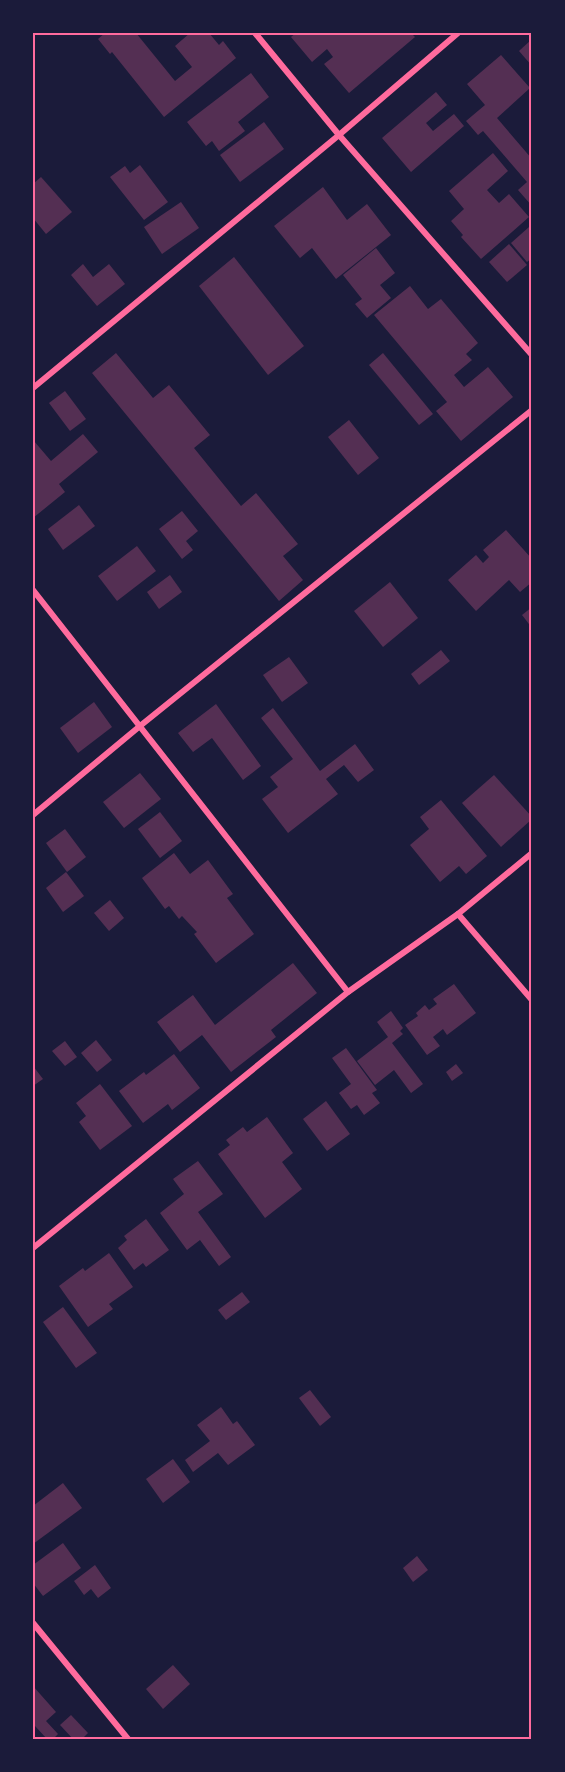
<svg xmlns="http://www.w3.org/2000/svg" width="565" height="1772" font-family="Commissioner,sans-serif">
<style>
.building{fill:#542f53}
.lines{fill:none;stroke-linecap:round;stroke-linejoin:round}
.minor{stroke:#ff6b9d;stroke-width:6}
.neatline{fill:none;stroke:#ff6b9d;stroke-width:2}
</style>
<rect width="100%" height="100%" fill="#1b1b3a"/>
<g class="building">
<polygon points="105,33 136,33 175,81 192,67 175,46 190,33 209,33 219,45 223,41 236,58 164,117 112,52 110,54 98,39"/>
<polygon points="296,33 411,33 415,37 349,93 324,64 333,57 327,49 312,62 291,37"/>
<polygon points="532,39 532,66 519,51"/>
<polygon points="501,55 530,88 497,118 532,159 532,206 518,190 527,182 483,131 478,135 466,121 485,105 467,84"/>
<polygon points="251,73 269,97 238,122 245,131 219,151 212,141 206,146 187,122"/>
<polygon points="436,92 447,105 426,123 433,131 454,114 464,126 411,172 382,138"/>
<polygon points="264,122 284,149 240,182 220,155"/>
<polygon points="493,153 508,171 487,190 499,203 509,194 529,217 481,259 461,237 463,235 451,221 464,209 449,191"/>
<polygon points="140,165 168,202 144,220 110,177 125,166 130,173"/>
<polygon points="41,177 72,212 46,234 33,218 33,184"/>
<polygon points="323,187 347,220 367,204 391,235 336,279 312,248 300,258 274,226"/>
<polygon points="181,202 199,228 162,254 144,227"/>
<polygon points="529,227 532,230 532,258 527,262 511,243"/>
<polygon points="509,244 527,265 507,282 489,262"/>
<polygon points="376,248 395,273 380,285 391,298 367,318 355,304 362,299 343,275"/>
<polygon points="234,257 304,346 268,375 199,286"/>
<polygon points="83,264 93,277 109,264 125,284 97,306 71,275"/>
<polygon points="410,286 428,309 441,299 478,343 466,354 472,360 454,375 464,387 488,367 513,397 461,441 436,411 447,402 374,315"/>
<polygon points="116,353 153,398 169,385 210,435 194,448 241,506 256,493 298,544 283,556 303,580 279,601 92,373"/>
<polygon points="383,353 433,414 419,425 369,365"/>
<polygon points="65,391 86,419 70,431 49,403"/>
<polygon points="349,420 379,458 358,475 328,437"/>
<polygon points="83,434 98,452 59,484 65,492 33,518 33,442 34,441 51,461"/>
<polygon points="79,505 95,526 63,550 48,529"/>
<polygon points="182,511 198,531 186,541 193,550 182,559 159,529"/>
<polygon points="506,530 532,559 532,582 520,592 509,580 476,611 448,580 476,555 483,563 489,557 483,550"/>
<polygon points="137,546 156,571 117,601 98,576"/>
<polygon points="170,575 182,592 159,609 147,592"/>
<polygon points="390,582 418,618 383,647 354,611"/>
<polygon points="532,607 532,628 522,615"/>
<polygon points="441,650 450,661 419,685 411,674"/>
<polygon points="289,657 308,683 282,702 263,675"/>
<polygon points="94,702 112,727 78,753 60,728"/>
<polygon points="216,704 261,766 243,780 212,738 193,752 178,733"/>
<polygon points="273,708 320,771 355,744 374,770 358,782 344,765 326,779 338,794 288,833 262,799 278,787 270,777 293,759 261,718"/>
<polygon points="140,773 161,799 124,828 103,802"/>
<polygon points="494,775 532,817 532,819 501,847 462,803"/>
<polygon points="441,800 487,856 466,874 459,866 440,882 410,845 429,829 420,817"/>
<polygon points="160,812 182,841 160,858 138,829"/>
<polygon points="65,829 86,857 67,872 46,843"/>
<polygon points="174,853 190,874 208,860 233,894 227,898 254,934 216,963 194,934 197,932 182,916 179,919 169,906 165,909 142,878"/>
<polygon points="66,872 84,896 63,912 46,888"/>
<polygon points="110,900 124,918 109,931 94,913"/>
<polygon points="293,963 317,993 271,1030 276,1037 231,1072 202,1035 180,1052 157,1022 193,995 215,1025"/>
<polygon points="454,984 476,1013 447,1035 443,1029 433,1037 440,1046 427,1055 405,1025 418,1016 416,1013 425,1005 429,1010 437,1004 433,999"/>
<polygon points="391,1011 403,1028 400,1031 403,1034 392,1043 423,1084 411,1093 394,1070 375,1085 357,1061 388,1037 377,1022"/>
<polygon points="96,1040 112,1060 97,1072 81,1053"/>
<polygon points="65,1041 77,1057 65,1066 52,1051"/>
<polygon points="346,1048 377,1090 372,1093 380,1103 364,1115 357,1105 351,1109 339,1093 351,1084 332,1058"/>
<polygon points="174,1054 200,1088 172,1110 168,1104 143,1123 119,1091 144,1072 146,1075"/>
<polygon points="456,1064 463,1073 452,1081 446,1072"/>
<polygon points="33,1066 43,1079 33,1086"/>
<polygon points="100,1084 132,1126 100,1150 79,1122 86,1116 76,1103"/>
<polygon points="326,1101 350,1134 327,1151 303,1119"/>
<polygon points="267,1117 293,1153 282,1162 302,1189 265,1218 218,1154 230,1145 226,1140 243,1127 247,1132"/>
<polygon points="198,1161 223,1194 198,1212 231,1257 219,1266 200,1240 187,1250 160,1213 184,1194 173,1179"/>
<polygon points="146,1219 169,1250 146,1267 143,1263 134,1270 118,1248 127,1240 124,1236"/>
<polygon points="109,1253 133,1287 109,1304 113,1309 88,1327 59,1286 83,1268 85,1271"/>
<polygon points="242,1292 250,1302 226,1320 218,1310"/>
<polygon points="63,1307 97,1353 76,1368 43,1322"/>
<polygon points="310,1390 331,1417 320,1426 299,1398"/>
<polygon points="221,1407 233,1424 237,1421 255,1445 228,1465 218,1453 193,1472 185,1460 210,1441 197,1425"/>
<polygon points="173,1459 190,1482 163,1503 146,1479"/>
<polygon points="63,1483 82,1508 33,1544 33,1506"/>
<polygon points="63,1543 81,1568 43,1596 33,1583 33,1565"/>
<polygon points="417,1556 428,1570 413,1582 403,1568"/>
<polygon points="95,1565 111,1588 98,1598 91,1589 84,1595 74,1581"/>
<polygon points="173,1665 190,1684 163,1709 146,1689"/>
<polygon points="33,1686 56,1712 46,1721 58,1734 53,1739 47,1739 35,1726 33,1727"/>
<polygon points="71,1715 88,1733 82,1739 73,1739 60,1725"/>
</g>
<g class="lines">
<g class="minor">
<polyline points="255,33 339,135 532,355"/>
<polyline points="33,388 339,135 458,33"/>
<polyline points="33,590 348,992"/>
<polyline points="33,815 140,726 532,410"/>
<polyline points="458,914 532,1000"/>
<polyline points="33,1248 348,992 458,914 532,853"/>
<polyline points="33,1623 128,1739"/>
</g>
</g>
<rect width="565" height="1772" fill="none" stroke="#1b1b3a" stroke-width="69"/>
<rect x="34" y="34" width="496" height="1704" class="neatline"/>
</svg>
